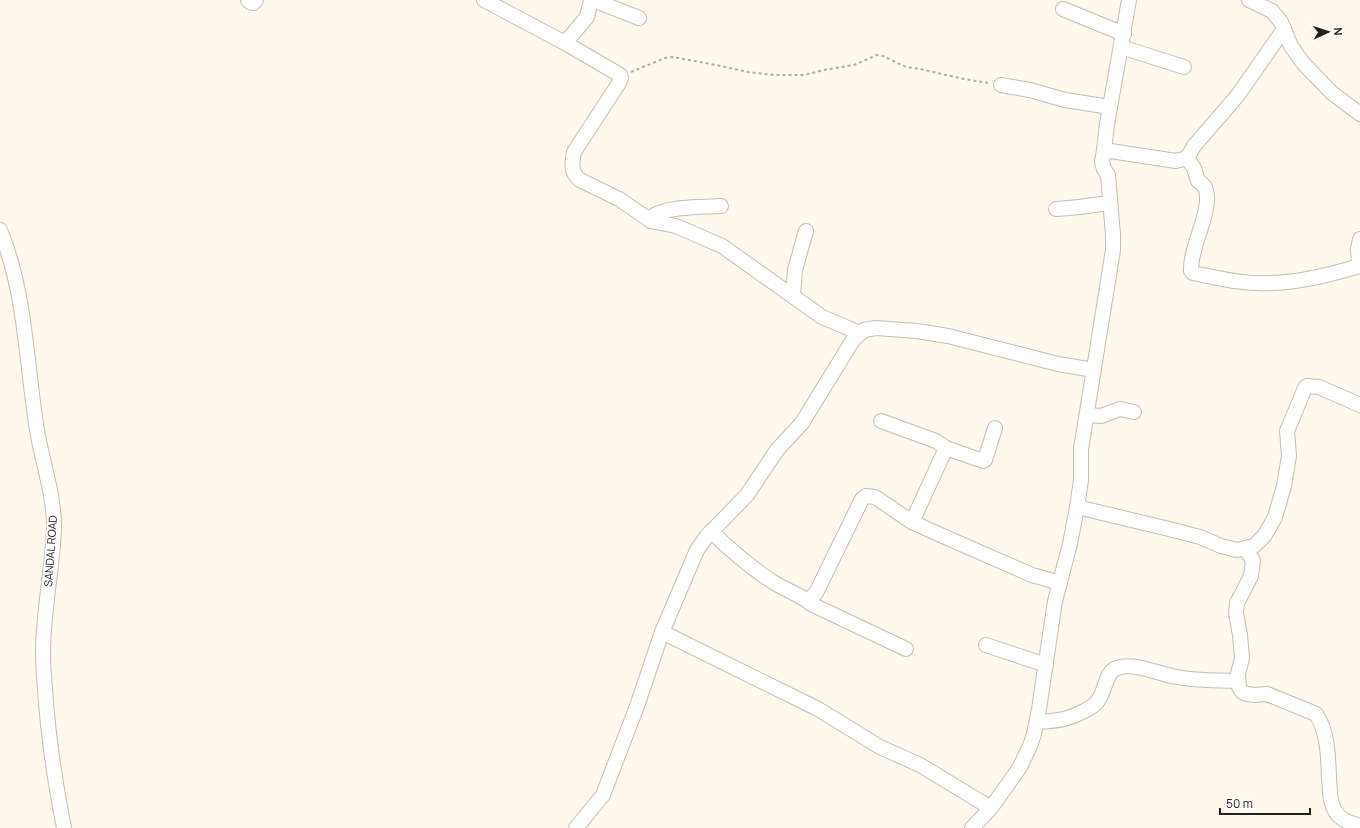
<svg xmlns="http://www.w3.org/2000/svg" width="1360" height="828" font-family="Manrope,sans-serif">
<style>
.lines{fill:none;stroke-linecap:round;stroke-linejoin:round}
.street-casing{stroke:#c4bdb2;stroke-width:16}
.path{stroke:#b0aaa2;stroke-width:2;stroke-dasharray:3 3;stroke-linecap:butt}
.street{stroke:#fff;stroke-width:14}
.labels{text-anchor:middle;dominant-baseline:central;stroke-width:3.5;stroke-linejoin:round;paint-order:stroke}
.street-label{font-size:11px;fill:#23201c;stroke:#fff}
</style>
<rect width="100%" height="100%" fill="#fff8ed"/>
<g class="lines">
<defs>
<g id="street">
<polyline points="248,0 250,2 253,3 256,0"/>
<path d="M484 0 567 44 620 75 621 78 619 83 574 152C572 163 570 172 580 180L619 199 651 221 676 226 722 246 822 317 860 333"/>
<polyline points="593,0 639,18"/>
<polyline points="1249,0 1272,11 1281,22 1291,46 1303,63 1332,93 1360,114"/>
<polyline points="1063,9 1124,34"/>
<polyline points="565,43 587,17 591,0"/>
<polyline points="1121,47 1184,67"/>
<polyline points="1001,85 1030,90 1065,100 1110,107"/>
<polyline points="1104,150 1176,161 1187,158 1194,146 1238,95 1284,29"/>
<path d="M1187 158 1194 168 1198 181C1202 184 1205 185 1206 190 1212 212 1190 246 1191 271L1193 273C1219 278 1245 285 1272 283 1302 282 1332 274 1360 266"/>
<path d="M1056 209C1075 208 1092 205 1110 203"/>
<path d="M651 221V217C667 206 702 207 721 206"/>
<path d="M0 230C26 293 26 363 37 430 42 461 54 494 54 526 53 568 43 610 43 653 43 665 44 677 45 689 48 736 55 782 64 828"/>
<polyline points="1359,266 1358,249 1360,239"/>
<polyline points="793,296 795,270 806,231"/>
<polyline points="1087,415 1101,416 1120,409 1134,412"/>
<polyline points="881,421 936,441 946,448"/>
<polyline points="1077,507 1169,529 1200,537 1221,546 1237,550 1254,546 1265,535 1275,517 1284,486 1289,456 1287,431 1305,388 1307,386 1319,387 1360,405"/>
<polyline points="912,522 946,448 983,461 985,460 995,428"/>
<path d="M711 531C730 550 750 567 773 582 784 589 797 594 808 601L816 593 862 499 866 496 875 497 912 522 936 533 1032 575 1060 583"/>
<path d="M1245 549 1253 560 1251 576 1237 603 1236 613 1240 635 1242 658 1238 674 1239 687 1242 692 1247 694 1254 695 1267 694 1316 714C1328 732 1328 756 1329 777 1330 789 1329 805 1338 815 1343 821 1353 824 1360 826"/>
<polyline points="808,601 811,604 906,649"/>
<polyline points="662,632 818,709 880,747 920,765 991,808"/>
<polyline points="986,645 1046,665"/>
<path d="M1037 722C1056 721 1068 720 1086 710 1089 708 1094 706 1096 703 1106 694 1104 672 1117 668 1136 662 1158 674 1177 677 1197 681 1218 680 1238 681"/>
<polyline points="576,828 603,795 637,706 662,632 697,550 707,536 747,495 777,450 802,423 853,340 864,330 876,328 917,331 948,336 1058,364 1094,370"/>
<polyline points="972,828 991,808 1020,767 1030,746 1034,734 1039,709 1055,601 1070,544 1077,507 1081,480 1081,449 1113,250 1113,235 1108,175 1104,169 1102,162 1104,150 1107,124 1129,0"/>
</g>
</defs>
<use href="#street" class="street-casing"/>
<polyline class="path" points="631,72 665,58 673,57 716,65 748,72 774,75 804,75 824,70 854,65 877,55 883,56 906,67 920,69 964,79 988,83"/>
<use href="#street" class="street"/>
</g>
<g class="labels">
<g class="street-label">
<text transform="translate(50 551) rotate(-86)">SANDAL ROAD</text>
</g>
</g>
<g transform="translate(1328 32) rotate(87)" stroke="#ffffff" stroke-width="3" paint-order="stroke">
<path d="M0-3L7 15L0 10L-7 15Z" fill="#23201c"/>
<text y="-6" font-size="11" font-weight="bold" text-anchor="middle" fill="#23201c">N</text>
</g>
<path d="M1220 808v6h90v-6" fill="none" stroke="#23201c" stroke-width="2"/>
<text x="1226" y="808" font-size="12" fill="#23201c" stroke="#ffffff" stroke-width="3" paint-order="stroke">50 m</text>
</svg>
